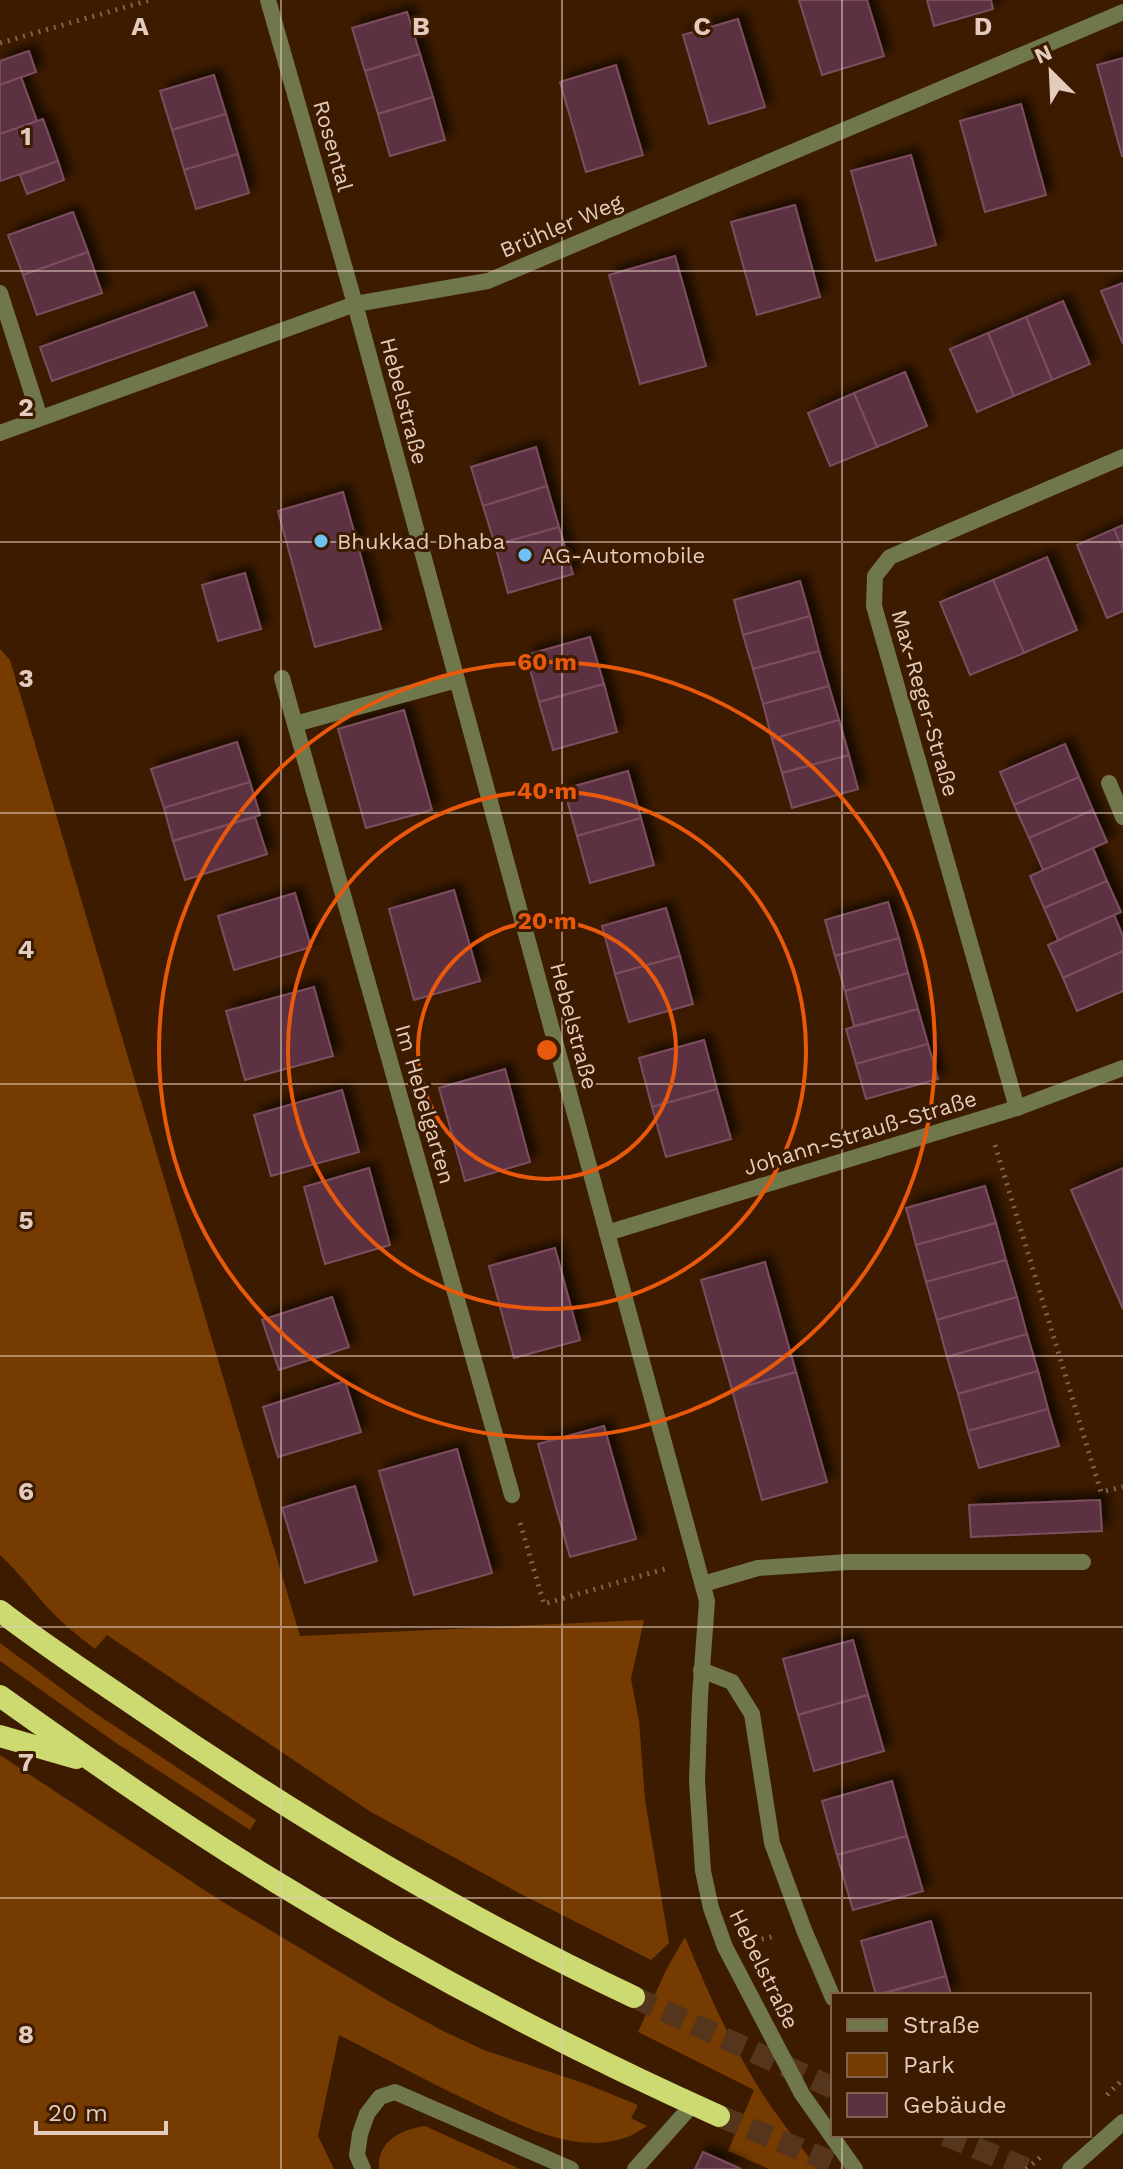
<svg xmlns="http://www.w3.org/2000/svg" width="1123" height="2169" font-family="'Work Sans',sans-serif">
<style>
.green{fill:#763b01}
.building{fill:#5c3242;stroke:#7b4e5f;stroke-width:2;filter:url(#shadow)}
.lines{fill:none;stroke-linecap:round;stroke-linejoin:round}
.trunk-tunnel{stroke:#55361c;stroke-width:22;stroke-dasharray:22 11;stroke-linecap:butt}
.path{stroke:#7f624c;stroke-width:5;stroke-dasharray:2 6;stroke-linecap:butt}
.service{stroke:#70774b;stroke-width:16}
.minor{stroke:#70774b;stroke-width:16}
.tertiary{stroke:#70774b;stroke-width:16}
.trunk{stroke:#ccda71;stroke-width:22}
.grid{fill:none;stroke:#e3ccbe;stroke-width:2;stroke-opacity:0.55}
.ring{fill:none;stroke:#e8590c;stroke-width:4}
.poi-dot{fill:#6ec2f3;stroke:#3c1b00;stroke-width:3}
.labels{text-anchor:middle;dominant-baseline:central;stroke-width:6;stroke-linejoin:round;paint-order:stroke}
.street-label{font-size:22px;fill:#e3ccbe;stroke:#3c1b00}
.poi-label{font-size:22px;fill:#e3ccbe;stroke:#3c1b00;text-anchor:start}
.grid-label{font-size:26px;text-anchor:middle;font-weight:bold;fill:#e3ccbe;stroke:#3c1b00;stroke-width:6;stroke-linejoin:round;paint-order:stroke}
.centre{fill:#e8590c;stroke:#3c1b00;stroke-width:4}
.ring-label{font-size:24px;text-anchor:middle;font-weight:bold;fill:#e8590c;stroke:#3c1b00;stroke-width:6;stroke-linejoin:round;paint-order:stroke}
</style>
<defs>
<filter id="shadow"><feDropShadow dx="7" dy="-7" stdDeviation="4" flood-color="#0009"/></filter>
</defs>
<rect width="100%" height="100%" fill="#3c1b00"/>
<g class="green">
<path d="M0 649 10 660 300 1636 644 1620 631 1679 639 1721 645 1800 669 1943 651 1960 519 1893 371 1812 107 1635 95 1649C78 1636 62 1623 47 1607 31 1589 17 1571 0 1555Z"/>
<polygon points="0,1643 89,1709 256,1820 250,1830 116,1743 0,1661"/>
<path d="M0 1755 218 1899 390 2002 443 2031 484 2050 586 2084 638 2105 631 2118 647 2126C637 2133 626 2139 613 2141 567 2150 518 2124 477 2105 430 2083 385 2058 339 2035L318 2136 334 2169H0Z"/>
<path d="M685 1937C708 1993 733 2049 766 2099 782 2123 801 2146 818 2169H769L728 2151 754 2090 638 2032 666 1970Z"/>
<path d="M425 2126 520 2169H379C377 2141 400 2130 425 2126Z"/>
</g>
<g class="building">
<polygon points="799,0 867,0 884,56 822,75"/>
<polygon points="927,0 991,0 993,9 934,26"/>
<polygon points="407,12 420,54 365,71 352,28"/>
<polygon points="738,19 765,107 709,124 683,35"/>
<polygon points="29,51 36,72 0,85 0,61"/>
<polygon points="420,54 433,97 378,114 365,71"/>
<polygon points="1123,58 1123,156 1122,156 1097,65"/>
<polygon points="616,65 643,155 586,172 560,82"/>
<polygon points="214,75 226,114 172,130 160,91"/>
<polygon points="21,77 37,121 0,134 0,85"/>
<polygon points="433,97 445,140 390,156 378,114"/>
<polygon points="1021,104 1046,195 985,212 960,121"/>
<polygon points="226,114 238,154 184,170 172,130"/>
<polygon points="43,119 58,161 0,181 0,134"/>
<polygon points="238,154 249,193 196,209 184,170"/>
<polygon points="911,155 936,245 876,261 851,171"/>
<polygon points="58,161 64,180 27,194 20,175"/>
<polygon points="795,205 820,297 757,315 731,222"/>
<polygon points="73,212 88,252 23,275 8,235"/>
<polygon points="88,252 102,293 37,315 23,275"/>
<polygon points="675,256 706,366 640,384 609,275"/>
<polygon points="1123,283 1123,344 1101,291"/>
<polygon points="194,292 207,326 52,381 40,347"/>
<polygon points="1063,301 1090,364 1052,380 1026,317"/>
<polygon points="1026,317 1052,380 1014,396 988,333"/>
<polygon points="988,333 1014,396 977,412 950,349"/>
<polygon points="905,372 927,426 877,447 854,393"/>
<polygon points="854,393 877,447 830,466 808,413"/>
<polygon points="536,447 547,486 483,506 471,467"/>
<polygon points="547,486 559,527 495,545 483,506"/>
<polygon points="343,492 381,629 315,647 278,511"/>
<polygon points="1123,525 1123,550 1114,529"/>
<polygon points="559,527 573,574 508,593 495,545"/>
<polygon points="1114,529 1123,550 1123,611 1107,618 1077,545"/>
<polygon points="1047,557 1077,630 1024,653 993,580"/>
<polygon points="245,573 261,629 218,641 202,585"/>
<polygon points="993,580 1024,653 970,675 940,602"/>
<polygon points="800,581 810,616 743,635 734,600"/>
<polygon points="810,616 819,651 753,669 743,635"/>
<polygon points="590,637 604,684 539,702 526,655"/>
<polygon points="819,651 829,686 763,704 753,669"/>
<polygon points="604,684 617,732 553,750 539,702"/>
<polygon points="829,686 839,720 772,739 763,704"/>
<polygon points="404,710 432,810 366,828 338,729"/>
<polygon points="839,720 849,755 782,773 772,739"/>
<polygon points="237,742 250,782 164,808 151,769"/>
<polygon points="1065,744 1079,777 1014,805 1000,772"/>
<polygon points="849,755 858,789 792,808 782,773"/>
<polygon points="628,771 641,818 577,836 564,789"/>
<polygon points="1079,777 1093,810 1029,838 1014,805"/>
<polygon points="250,782 260,815 173,841 164,808"/>
<polygon points="1093,810 1107,842 1043,870 1029,838"/>
<polygon points="255,817 267,854 185,880 173,841"/>
<polygon points="641,818 654,865 590,883 577,836"/>
<polygon points="1093,848 1107,881 1044,908 1030,876"/>
<polygon points="1107,881 1121,912 1058,940 1044,908"/>
<polygon points="454,890 480,981 414,1000 389,909"/>
<polygon points="295,893 311,947 234,970 218,916"/>
<polygon points="888,902 899,938 835,956 825,920"/>
<polygon points="666,908 680,956 615,974 602,926"/>
<polygon points="1114,915 1123,936 1123,951 1063,978 1048,945"/>
<polygon points="899,938 908,973 845,991 835,956"/>
<polygon points="1123,951 1123,991 1077,1011 1063,978"/>
<polygon points="680,956 693,1004 629,1022 615,974"/>
<polygon points="908,973 918,1009 854,1026 845,991"/>
<polygon points="314,987 333,1056 245,1080 226,1011"/>
<polygon points="918,1009 928,1044 856,1064 846,1029"/>
<polygon points="704,1040 717,1089 652,1107 639,1058"/>
<polygon points="928,1044 938,1079 866,1099 856,1064"/>
<polygon points="505,1069 530,1162 465,1181 439,1088"/>
<polygon points="717,1089 731,1139 666,1157 652,1107"/>
<polygon points="342,1090 359,1152 271,1176 254,1115"/>
<polygon points="369,1168 390,1245 325,1264 304,1187"/>
<polygon points="1123,1168 1123,1309 1071,1190"/>
<polygon points="985,1186 996,1223 916,1245 906,1208"/>
<polygon points="996,1223 1006,1260 926,1282 916,1245"/>
<polygon points="555,1248 580,1340 514,1358 489,1266"/>
<polygon points="1006,1260 1017,1297 937,1320 926,1282"/>
<polygon points="765,1262 796,1372 732,1390 701,1280"/>
<polygon points="332,1297 349,1347 279,1370 262,1320"/>
<polygon points="1017,1297 1027,1334 947,1357 937,1320"/>
<polygon points="1027,1334 1038,1371 958,1394 947,1357"/>
<polygon points="1038,1371 1048,1409 968,1431 958,1394"/>
<polygon points="796,1372 827,1482 762,1500 732,1390"/>
<polygon points="345,1381 361,1432 278,1457 263,1407"/>
<polygon points="1048,1409 1059,1446 979,1468 968,1431"/>
<polygon points="604,1426 636,1539 570,1557 538,1444"/>
<polygon points="457,1449 492,1573 414,1595 379,1471"/>
<polygon points="355,1486 377,1561 305,1583 282,1508"/>
<polygon points="1100,1500 1102,1531 971,1537 969,1505"/>
<polygon points="853,1640 868,1695 798,1715 783,1659"/>
<polygon points="868,1695 884,1751 814,1771 798,1715"/>
<polygon points="892,1781 907,1836 837,1855 822,1801"/>
<polygon points="907,1836 923,1891 853,1910 837,1855"/>
<polygon points="931,1921 946,1976 876,1995 861,1941"/>
<polygon points="946,1976 951,1995 878,1995"/>
<polygon points="703,2152 741,2169 695,2169"/>
</g>
<g class="lines">
<g class="trunk-tunnel">
<polyline points="634,1997 833,2088"/>
<polyline points="719,2116 849,2169"/>
<polyline points="945,2135 1027,2169"/>
</g>
<g class="path">
<polyline points="0,43 150,0"/>
<polyline points="995,1145 1101,1492 1123,1487"/>
<polyline points="520,1523 544,1604 668,1568"/>
<polyline points="754,1941 775,1936"/>
<polyline points="1107,2095 1123,2079"/>
<polyline points="1026,2169 1042,2156"/>
</g>
<g class="service">
<polyline points="0,293 40,418"/>
<polyline points="1109,783 1123,817"/>
<polyline points="703,1584 758,1568 848,1562 1083,1562"/>
<polyline points="363,2169 357,2155 360,2134 367,2114 380,2097 395,2092 571,2169"/>
<polyline points="635,2169 694,2103"/>
</g>
<g class="minor">
<polyline points="268,0 355,304 707,1601 700,1696 697,1781 703,1871 711,1908 725,1947 802,2094 855,2169"/>
<polyline points="0,433 355,304 488,281 1123,12"/>
<polyline points="282,678 512,1495"/>
<polyline points="295,724 457,680"/>
<polyline points="1017,1108 874,606 875,576 890,557 1123,457"/>
<polyline points="607,1233 1017,1108 1123,1068"/>
<polyline points="701,1670 732,1682 752,1714 772,1843 804,1930 833,1998"/>
</g>
<polyline class="tertiary" points="1070,2169 1123,2122"/>
<g class="trunk">
<path d="M0 1611C45 1646 93 1677 140 1709 297 1817 461 1916 634 1997"/>
<path d="M0 1696C90 1760 181 1824 276 1882 418 1969 567 2048 719 2116"/>
<polyline points="0,1736 76,1758"/>
</g>
</g>
<path class="grid" d="M281 0V2169M562 0V2169M842 0V1995M0 271H1123M0 542H1123M0 813H1123M0 1084H1123M0 1356H1123M0 1627H1123M0 1898H1123M842 2135V2169"/>
<g class="ring">
<circle cx="547" cy="1050" r="129"/>
<circle cx="547" cy="1050" r="259"/>
<circle cx="547" cy="1050" r="388"/>
</g>
<g class="poi-dot">
<circle cx="321" cy="541" r="8"/>
<circle cx="525" cy="555" r="8"/>
</g>
<g class="labels">
<g class="street-label">
<text transform="translate(333 146) rotate(74)">Rosental</text>
<text transform="translate(561 226) rotate(-23)">Brühler Weg</text>
<text transform="translate(404 401) rotate(75)">Hebelstraße</text>
<text transform="translate(925 703) rotate(74)">Max-Reger-Straße</text>
<text transform="translate(574 1026) rotate(75)">Hebelstraße</text>
<text transform="translate(425 1104) rotate(74)">Im Hebelgarten</text>
<text transform="translate(860 1133) rotate(-17)">Johann-Strauß-Straße</text>
<text transform="translate(764 1969) rotate(64)">Hebelstraße</text>
</g>
<g class="poi-label">
<text x="337" y="541">Bhukkad Dhaba</text>
<text x="541" y="555">AG-Automobile</text>
</g>
</g>
<g class="grid-label">
<text x="140" y="35">A</text>
<text x="421" y="35">B</text>
<text x="702" y="35">C</text>
<text x="983" y="35">D</text>
<text x="26" y="145">1</text>
<text x="26" y="416">2</text>
<text x="26" y="687">3</text>
<text x="26" y="958">4</text>
<text x="26" y="1229">5</text>
<text x="26" y="1500">6</text>
<text x="26" y="1771">7</text>
<text x="26" y="2043">8</text>
</g>
<circle cx="547" cy="1050" r="12" class="centre"/>
<g class="ring-label">
<text x="547" y="670">60 m</text>
<text x="547" y="799">40 m</text>
<text x="547" y="929">20 m</text>
</g>
<rect x="831" y="1993" width="260" height="144" fill="#3c1b00" stroke="#7f624c" stroke-width="2"/>
<rect x="847" y="2019" width="40" height="12" fill="#70774b" stroke="#7f624c" stroke-width="2"/>
<text x="903" y="2033" font-size="24" fill="#e3ccbe">Straße</text>
<rect x="847" y="2053" width="40" height="24" fill="#763b01" stroke="#7f624c" stroke-width="2"/>
<text x="903" y="2073" font-size="24" fill="#e3ccbe">Park</text>
<rect x="847" y="2093" width="40" height="24" fill="#5c3242" stroke="#7f624c" stroke-width="2"/>
<text x="903" y="2113" font-size="24" fill="#e3ccbe">Gebäude</text>
<g transform="translate(1051 72) rotate(336)" stroke="#3c1b00" stroke-width="6" paint-order="stroke">
<path d="M0-6L14 30L0 20L-14 30Z" fill="#e3ccbe"/>
<text y="-12" font-size="22" font-weight="bold" text-anchor="middle" fill="#e3ccbe">N</text>
</g>
<path d="M36 2121v12h130v-12" fill="none" stroke="#e3ccbe" stroke-width="4"/>
<text x="48" y="2121" font-size="24" fill="#e3ccbe" stroke="#3c1b00" stroke-width="6" paint-order="stroke">20 m</text>
</svg>
